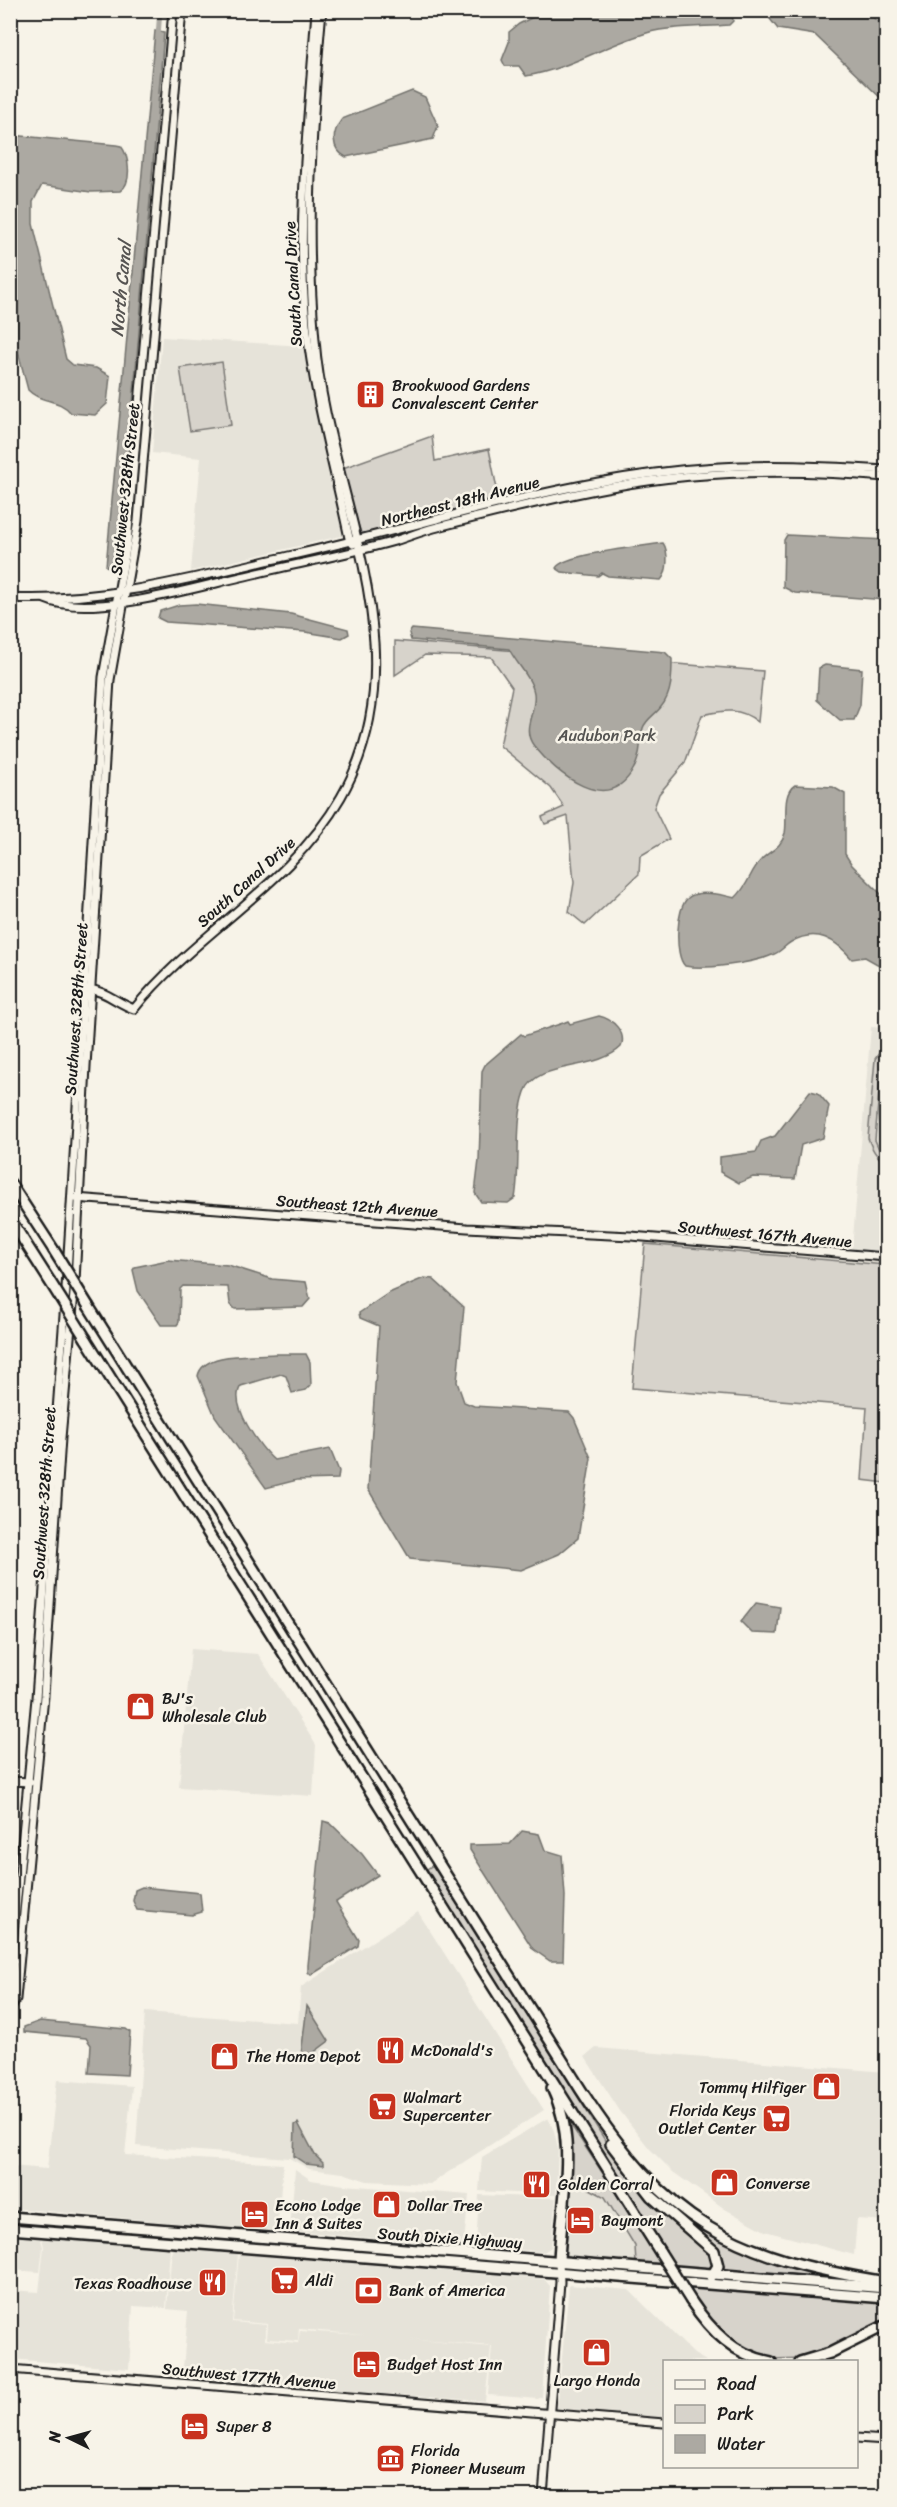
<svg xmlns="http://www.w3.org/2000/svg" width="897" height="2507" font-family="Sriracha,sans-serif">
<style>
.built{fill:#e6e3d9}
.green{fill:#d7d3cb;stroke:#7a7874;stroke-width:1.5}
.water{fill:#aca9a2;stroke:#72716c;stroke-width:1.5}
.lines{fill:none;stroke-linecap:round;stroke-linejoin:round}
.canal{stroke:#aca9a2;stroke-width:5}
.secondary-casing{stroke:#1c1c1c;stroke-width:11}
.highway-casing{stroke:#1c1c1c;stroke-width:14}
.secondary{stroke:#f7f3e8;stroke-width:7}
.highway{stroke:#f7f3e8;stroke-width:9}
.highway-bridge-casing{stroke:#1c1c1c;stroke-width:14;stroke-linecap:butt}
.highway-bridge{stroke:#f7f3e8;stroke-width:9}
.labels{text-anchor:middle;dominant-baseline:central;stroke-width:5;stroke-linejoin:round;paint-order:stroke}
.street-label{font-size:16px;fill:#1c1c1c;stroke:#f7f3e8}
.poi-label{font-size:16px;fill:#1c1c1c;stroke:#f7f3e8;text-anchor:start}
.park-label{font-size:16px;fill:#545351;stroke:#f7f3e8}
.water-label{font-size:18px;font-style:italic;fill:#565452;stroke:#f7f3e8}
</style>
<rect width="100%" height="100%" fill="#f7f3e8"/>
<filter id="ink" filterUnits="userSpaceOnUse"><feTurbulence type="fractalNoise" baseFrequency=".0167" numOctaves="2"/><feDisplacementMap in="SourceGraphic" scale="12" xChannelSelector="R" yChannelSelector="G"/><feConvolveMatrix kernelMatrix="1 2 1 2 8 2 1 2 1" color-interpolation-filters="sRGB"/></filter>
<g filter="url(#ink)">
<g class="built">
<polygon points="162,337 304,346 343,530 341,536 191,571 201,458 152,453"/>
<polygon points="871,1027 886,1028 886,1251 852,1249"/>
<polygon points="191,1649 258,1654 316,1745 313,1796 179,1787"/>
<polygon points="418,1912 544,2110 430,2184 367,2181 343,2173 309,2169 289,2158 136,2146 145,2012 298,2023 301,1987"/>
<polygon points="596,2048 886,2072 886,2221 857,2219 854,2255 765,2231 725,2209 673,2172 649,2148 620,2111 585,2057"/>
<polygon points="57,2080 132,2086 125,2155 283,2164 277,2232 11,2208 11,2166 47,2169"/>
<polygon points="548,2118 554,2131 558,2149 556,2195 479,2191 482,2157"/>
<polygon points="295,2169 311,2180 344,2185 469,2195 464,2242 462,2246 290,2231"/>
<polygon points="571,2179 605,2197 635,2246 636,2264 565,2257"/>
<polygon points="479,2195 556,2198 551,2247 544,2252 476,2246"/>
<polygon points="10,2234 40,2236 43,2247 40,2272 11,2270"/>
<polygon points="42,2237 170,2248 166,2308 133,2306 129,2369 11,2359 11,2290 39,2292 44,2247"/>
<polygon points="172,2247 238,2254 232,2322 266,2325 265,2340 298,2343 300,2331 364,2335 299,2329 298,2341 267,2339 268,2324 233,2321 239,2254 544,2279 550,2286 542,2397 538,2399 488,2395 492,2346 409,2339 491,2347 485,2401 182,2380 188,2311 167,2309"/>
<polygon points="569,2285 629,2290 694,2354 706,2361 664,2362 664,2418 557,2409"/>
</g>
<g class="green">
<polygon points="222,362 231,425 190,431 180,368"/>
<polygon points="432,436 435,461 489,449 499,499 362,536 340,469"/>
<polygon points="346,545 347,549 266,568 272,562"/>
<polygon points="203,578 206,581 147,595 138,593"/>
<path d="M395 641 763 671 758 722C740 707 724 710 702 715L685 763 659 794 654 808 669 839 640 856 639 874 585 925 569 912 574 883 568 816 545 824 542 817 564 807 551 788 500 746 512 687 491 657 425 655 395 675Z"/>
<path d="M886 1043 881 1066 875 1140 879 1149 886 1155V1163C876 1157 872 1149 868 1138L875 1059Z"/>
<polygon points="886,1061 886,1138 880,1137"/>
<polygon points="645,1244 886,1265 886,1483 862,1480 867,1407 632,1388"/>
<polygon points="886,1628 886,1704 880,1704"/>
<polygon points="433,1865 608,2145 635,2180 710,2249 714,2269 673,2266 451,1909 427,1869"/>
<polygon points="565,2116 664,2266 636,2264 635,2246 605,2197 571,2179 571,2139"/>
<path d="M636 2172C670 2207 707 2236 753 2255 768 2261 803 2267 813 2276L719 2269 721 2261 717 2249 655 2196Z"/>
<polygon points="686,2287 886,2302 886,2323 806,2358 770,2359 735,2345 712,2324"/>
</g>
<g class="water">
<path d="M547 10 732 11 733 21 729 25C704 27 674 26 650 32 607 44 570 69 526 76L519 66H505L502 60 509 42V32L519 24Z"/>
<polygon points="770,11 866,11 886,29 886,103 815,35 778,29 770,19"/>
<polygon points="155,31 164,33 123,524 115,570 106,566"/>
<path d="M412 91 425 97 438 126 433 139 346 157C330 149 332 132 342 119Z"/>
<path d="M11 135 116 145 121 146C129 156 133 183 120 191L91 192 42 185 33 202V224L66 359 73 365 96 368 110 376 107 404 95 415 71 413C59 398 40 403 28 390L11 325Z"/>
<polygon points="787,535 886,540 886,600 795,593 783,587 784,540"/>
<path d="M663 543C669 551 668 573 661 580L608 576 602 573 598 576 562 572 556 568C563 554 644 546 663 543Z"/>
<polygon points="196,604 291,614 348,629 349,634 342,638 305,632 166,622 158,618 160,611 179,605"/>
<path d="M412 629 665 652 672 659C672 675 672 694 661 707 656 714 646 719 643 728 639 741 642 755 634 768 608 817 557 774 534 746 520 728 537 712 534 693 531 677 516 663 509 649L411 640 409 633Z"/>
<polygon points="825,665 862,669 860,705 854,720 840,720 817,700 819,668"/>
<path d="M795 785 833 787 845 794V854L852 865 886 899V969L865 957 852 959C836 940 817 927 791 942 784 946 781 952 772 955 754 963 704 970 685 966 674 956 676 907 688 898 697 889 724 895 735 898 749 885 750 871 761 860 770 850 781 849 785 833 788 819 781 794 795 785Z"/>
<path d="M599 1016C613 1019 627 1033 621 1047 596 1072 536 1060 525 1092 514 1123 521 1165 515 1198L508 1203 481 1202 475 1193 479 1160 482 1071 485 1065 521 1034 524 1036 563 1023 568 1021 570 1024Z"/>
<polygon points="810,1091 818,1093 829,1106 823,1138 801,1145 795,1179 753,1177 739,1183 720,1172 720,1157 756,1152 761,1141 775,1136"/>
<polygon points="168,1260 228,1265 272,1279 306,1282 310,1299 303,1307 235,1309 230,1304 228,1287 183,1286 180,1289 179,1322 177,1325 161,1325 138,1291 133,1270 135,1267"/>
<polygon points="424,1278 433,1279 464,1307 457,1382 464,1402 474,1406 569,1412 574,1418 591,1458 578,1538 559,1554 521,1570 410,1559 368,1489 379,1326 360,1318 359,1313 389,1293"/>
<path d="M274 1354H306L310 1362 311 1385 306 1390 292 1393 286 1376 281 1374 241 1386C228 1404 260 1448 274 1460L330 1449 339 1471 338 1479 297 1480 266 1488 215 1416 198 1376C203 1351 253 1356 274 1354Z"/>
<polygon points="756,1603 780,1607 777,1634 752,1633 741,1622"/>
<polygon points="323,1821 330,1823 362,1854 378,1875 336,1902 359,1940 358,1946 311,1975 308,1972 308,1965"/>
<polygon points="522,1831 539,1834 545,1850 562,1855 565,1896 563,1961 550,1961 533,1949 470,1850 470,1845 474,1845 510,1844"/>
<polygon points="142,1887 200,1893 202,1912 192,1915 137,1910 133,1901 135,1890"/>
<polygon points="307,2006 329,2041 305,2059 301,2055"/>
<polygon points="40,2021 126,2029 130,2032 127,2075 89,2073 91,2045 86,2038 24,2032 24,2027"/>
<polygon points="298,2123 315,2155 323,2163 323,2166 306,2164 294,2156 295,2125"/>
</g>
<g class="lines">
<polyline class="canal" points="158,36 160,10"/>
<defs>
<g id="secondary">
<path d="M316 10C309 114 296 220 306 324 314 396 334 467 349 538L353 544"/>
<path d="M10 598C107 603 203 575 297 554 416 527 534 489 655 473 733 462 809 465 886 470"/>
<path d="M45 599C89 619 193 588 241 577 290 565 341 556 391 542 405 538 419 532 434 528 492 513 552 498 611 487 702 470 795 469 886 477"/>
<path d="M88 989C106 991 117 1003 134 1009 197 931 291 885 341 797 425 649 327 493 315 340 305 231 312 120 322 10"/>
<polyline points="75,1198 467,1228 631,1236 886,1257"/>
<polyline points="10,1781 30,1782"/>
<polyline points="10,1970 36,1698 66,1288 103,677 127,543 173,10"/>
<polyline points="11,2009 16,1999 44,1696 61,1438 75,1282 86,1066 110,680 138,521 182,10"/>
<polyline points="10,2369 664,2423"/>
<polyline points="856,2438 886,2440"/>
<polyline points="543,2496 560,2282 559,2261"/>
</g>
<g id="highway">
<polyline points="10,1183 53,1249"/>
<polyline points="10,1219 49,1280"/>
<path d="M89 1307 581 2090C667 2224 732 2257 886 2282"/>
<polyline points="86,1339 660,2252"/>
<path d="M552 2088C579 2143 561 2203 559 2261"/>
<polyline points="611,2144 651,2196 714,2251 718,2266 711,2277"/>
<polyline points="10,2217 886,2288"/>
<polyline points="10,2229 886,2298"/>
<path d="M691 2301C711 2331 734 2355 771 2362"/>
<polyline points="800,2362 830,2353 886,2325"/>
</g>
</defs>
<use href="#secondary" class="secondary-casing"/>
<use href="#highway" class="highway-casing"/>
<use href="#secondary" class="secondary"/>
<use href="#highway" class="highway"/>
<defs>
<g id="highway-bridge">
<polyline points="53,1249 89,1307"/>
<polyline points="49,1280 86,1339"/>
<polyline points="660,2252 691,2301"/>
</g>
</defs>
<use href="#highway-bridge" class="highway-bridge-casing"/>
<use href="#highway-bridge" class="highway-bridge"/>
</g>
</g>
<defs>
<symbol id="building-square" viewBox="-11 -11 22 22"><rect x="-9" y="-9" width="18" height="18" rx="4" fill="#c8321e" stroke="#f7f3e8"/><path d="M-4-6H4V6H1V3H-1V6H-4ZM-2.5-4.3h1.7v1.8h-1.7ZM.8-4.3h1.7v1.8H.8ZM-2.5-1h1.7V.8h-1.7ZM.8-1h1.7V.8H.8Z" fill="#fff"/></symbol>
<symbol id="shop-square" viewBox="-11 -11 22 22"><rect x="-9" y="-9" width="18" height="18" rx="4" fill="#c8321e" stroke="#f7f3e8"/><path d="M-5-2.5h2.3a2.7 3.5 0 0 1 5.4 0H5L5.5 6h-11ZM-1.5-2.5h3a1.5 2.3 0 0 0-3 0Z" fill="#fff"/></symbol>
<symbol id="restaurant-square" viewBox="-11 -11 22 22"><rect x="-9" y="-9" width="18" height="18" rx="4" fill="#c8321e" stroke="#f7f3e8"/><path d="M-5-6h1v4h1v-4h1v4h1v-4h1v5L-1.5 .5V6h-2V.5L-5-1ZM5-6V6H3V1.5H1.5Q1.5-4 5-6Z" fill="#fff"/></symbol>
<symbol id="supermarket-square" viewBox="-11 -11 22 22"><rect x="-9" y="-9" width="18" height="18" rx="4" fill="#c8321e" stroke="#f7f3e8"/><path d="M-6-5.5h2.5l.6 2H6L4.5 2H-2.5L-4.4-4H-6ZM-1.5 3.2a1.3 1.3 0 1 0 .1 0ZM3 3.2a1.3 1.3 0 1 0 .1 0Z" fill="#fff"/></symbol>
<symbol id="hotel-square" viewBox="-11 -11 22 22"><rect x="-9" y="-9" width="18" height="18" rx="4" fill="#c8321e" stroke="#f7f3e8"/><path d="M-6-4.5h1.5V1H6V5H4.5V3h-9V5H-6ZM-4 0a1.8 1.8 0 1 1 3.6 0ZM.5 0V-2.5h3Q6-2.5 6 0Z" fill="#fff"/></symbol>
<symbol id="bank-square" viewBox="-11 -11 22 22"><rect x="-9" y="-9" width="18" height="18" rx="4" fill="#c8321e" stroke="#f7f3e8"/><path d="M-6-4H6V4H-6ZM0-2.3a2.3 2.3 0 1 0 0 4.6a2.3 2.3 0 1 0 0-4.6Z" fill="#fff"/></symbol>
<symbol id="museum-square" viewBox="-11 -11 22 22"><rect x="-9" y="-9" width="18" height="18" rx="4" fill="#c8321e" stroke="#f7f3e8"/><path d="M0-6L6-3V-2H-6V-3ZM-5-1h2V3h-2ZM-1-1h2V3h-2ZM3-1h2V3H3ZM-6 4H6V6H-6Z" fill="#fff"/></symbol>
</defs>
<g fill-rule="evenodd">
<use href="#building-square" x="354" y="378" width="33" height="33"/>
<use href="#shop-square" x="124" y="1690" width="33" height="33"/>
<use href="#restaurant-square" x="374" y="2034" width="33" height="33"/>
<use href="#shop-square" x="208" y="2040" width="33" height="33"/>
<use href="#shop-square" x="810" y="2070" width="33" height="33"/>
<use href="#supermarket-square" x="366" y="2090" width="33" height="33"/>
<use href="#supermarket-square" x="760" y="2102" width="33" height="33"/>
<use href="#shop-square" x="708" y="2166" width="33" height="33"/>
<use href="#restaurant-square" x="520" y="2168" width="33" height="33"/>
<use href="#shop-square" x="370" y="2188" width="33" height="33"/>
<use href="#hotel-square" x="238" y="2198" width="33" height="33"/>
<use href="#hotel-square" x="564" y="2204" width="33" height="33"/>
<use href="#supermarket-square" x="268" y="2264" width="33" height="33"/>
<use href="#restaurant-square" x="196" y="2266" width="33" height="33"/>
<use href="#bank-square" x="352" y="2274" width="33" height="33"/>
<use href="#shop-square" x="580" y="2336" width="33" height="33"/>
<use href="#hotel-square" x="350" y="2348" width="33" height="33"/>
<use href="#hotel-square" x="178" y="2410" width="33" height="33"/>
<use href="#museum-square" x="374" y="2442" width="33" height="33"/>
</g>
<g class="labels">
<g class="street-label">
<text transform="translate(293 284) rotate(-93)">South Canal Drive</text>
<text transform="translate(125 489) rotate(-84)">Southwest 328th Street</text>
<text transform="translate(460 501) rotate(-14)">Northeast 18th Avenue</text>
<text transform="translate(246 882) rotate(-42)">South Canal Drive</text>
<text transform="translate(76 1009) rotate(-86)">Southwest 328th Street</text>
<text transform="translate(357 1206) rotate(4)">Southeast 12th Avenue</text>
<text transform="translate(765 1234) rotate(5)">Southwest 167th Avenue</text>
<text transform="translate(44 1493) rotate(-86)">Southwest 328th Street</text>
<text transform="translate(450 2238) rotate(4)">South Dixie Highway</text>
<text transform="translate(249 2376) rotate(5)">Southwest 177th Avenue</text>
</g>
<g class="poi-label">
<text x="392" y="385">Brookwood Gardens<tspan x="392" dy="18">Convalescent Center</tspan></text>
<text x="162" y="1698">BJ's<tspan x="162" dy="18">Wholesale Club</tspan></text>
<text x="411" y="2050">McDonald's</text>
<text x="246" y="2056">The Home Depot</text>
<text x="806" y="2087" text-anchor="end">Tommy Hilfiger</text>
<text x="403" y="2097">Walmart<tspan x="403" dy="18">Supercenter</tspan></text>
<text x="756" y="2110" text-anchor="end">Florida Keys<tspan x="756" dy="18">Outlet Center</tspan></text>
<text x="746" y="2183">Converse</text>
<text x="558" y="2184">Golden Corral</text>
<text x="275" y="2205">Econo Lodge<tspan x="275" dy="18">Inn &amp; Suites</tspan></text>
<text x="407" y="2205">Dollar Tree</text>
<text x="601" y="2220">Baymont</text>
<text x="305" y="2280">Aldi</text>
<text x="192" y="2283" text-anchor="end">Texas Roadhouse</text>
<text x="389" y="2290">Bank of America</text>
<text x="387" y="2364">Budget Host Inn</text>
<text x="597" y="2380" text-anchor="middle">Largo Honda</text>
<text x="216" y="2426">Super 8</text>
<text x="411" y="2450">Florida<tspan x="411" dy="18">Pioneer Museum</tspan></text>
</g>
<g class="park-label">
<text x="607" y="735">Audubon Park</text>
</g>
<g class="water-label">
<text transform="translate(121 289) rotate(-85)">North Canal</text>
</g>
</g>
<rect width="897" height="2507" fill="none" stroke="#f7f3e8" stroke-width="36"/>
<rect x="18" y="18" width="861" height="2471" fill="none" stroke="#1c1c1c" stroke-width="2" filter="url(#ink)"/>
<rect x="663" y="2360" width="195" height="108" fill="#f7f3e8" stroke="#9f9d96" stroke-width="1.5"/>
<rect x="675" y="2380" width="30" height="9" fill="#f7f3e8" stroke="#9f9d96" stroke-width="1.5"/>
<text x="717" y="2390" font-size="18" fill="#1c1c1c">Road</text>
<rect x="675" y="2405" width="30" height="18" fill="#d7d3cb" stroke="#9f9d96" stroke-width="1.5"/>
<text x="717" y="2420" font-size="18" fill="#1c1c1c">Park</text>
<rect x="675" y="2435" width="30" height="18" fill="#aca9a2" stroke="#9f9d96" stroke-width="1.5"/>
<text x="717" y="2450" font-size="18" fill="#1c1c1c">Water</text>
<g transform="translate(69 2438) rotate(275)" stroke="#f7f3e8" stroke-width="4.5" paint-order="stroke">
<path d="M0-4.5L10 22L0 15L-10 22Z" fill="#1c1c1c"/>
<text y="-9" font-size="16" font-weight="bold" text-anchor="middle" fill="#1c1c1c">N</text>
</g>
</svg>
